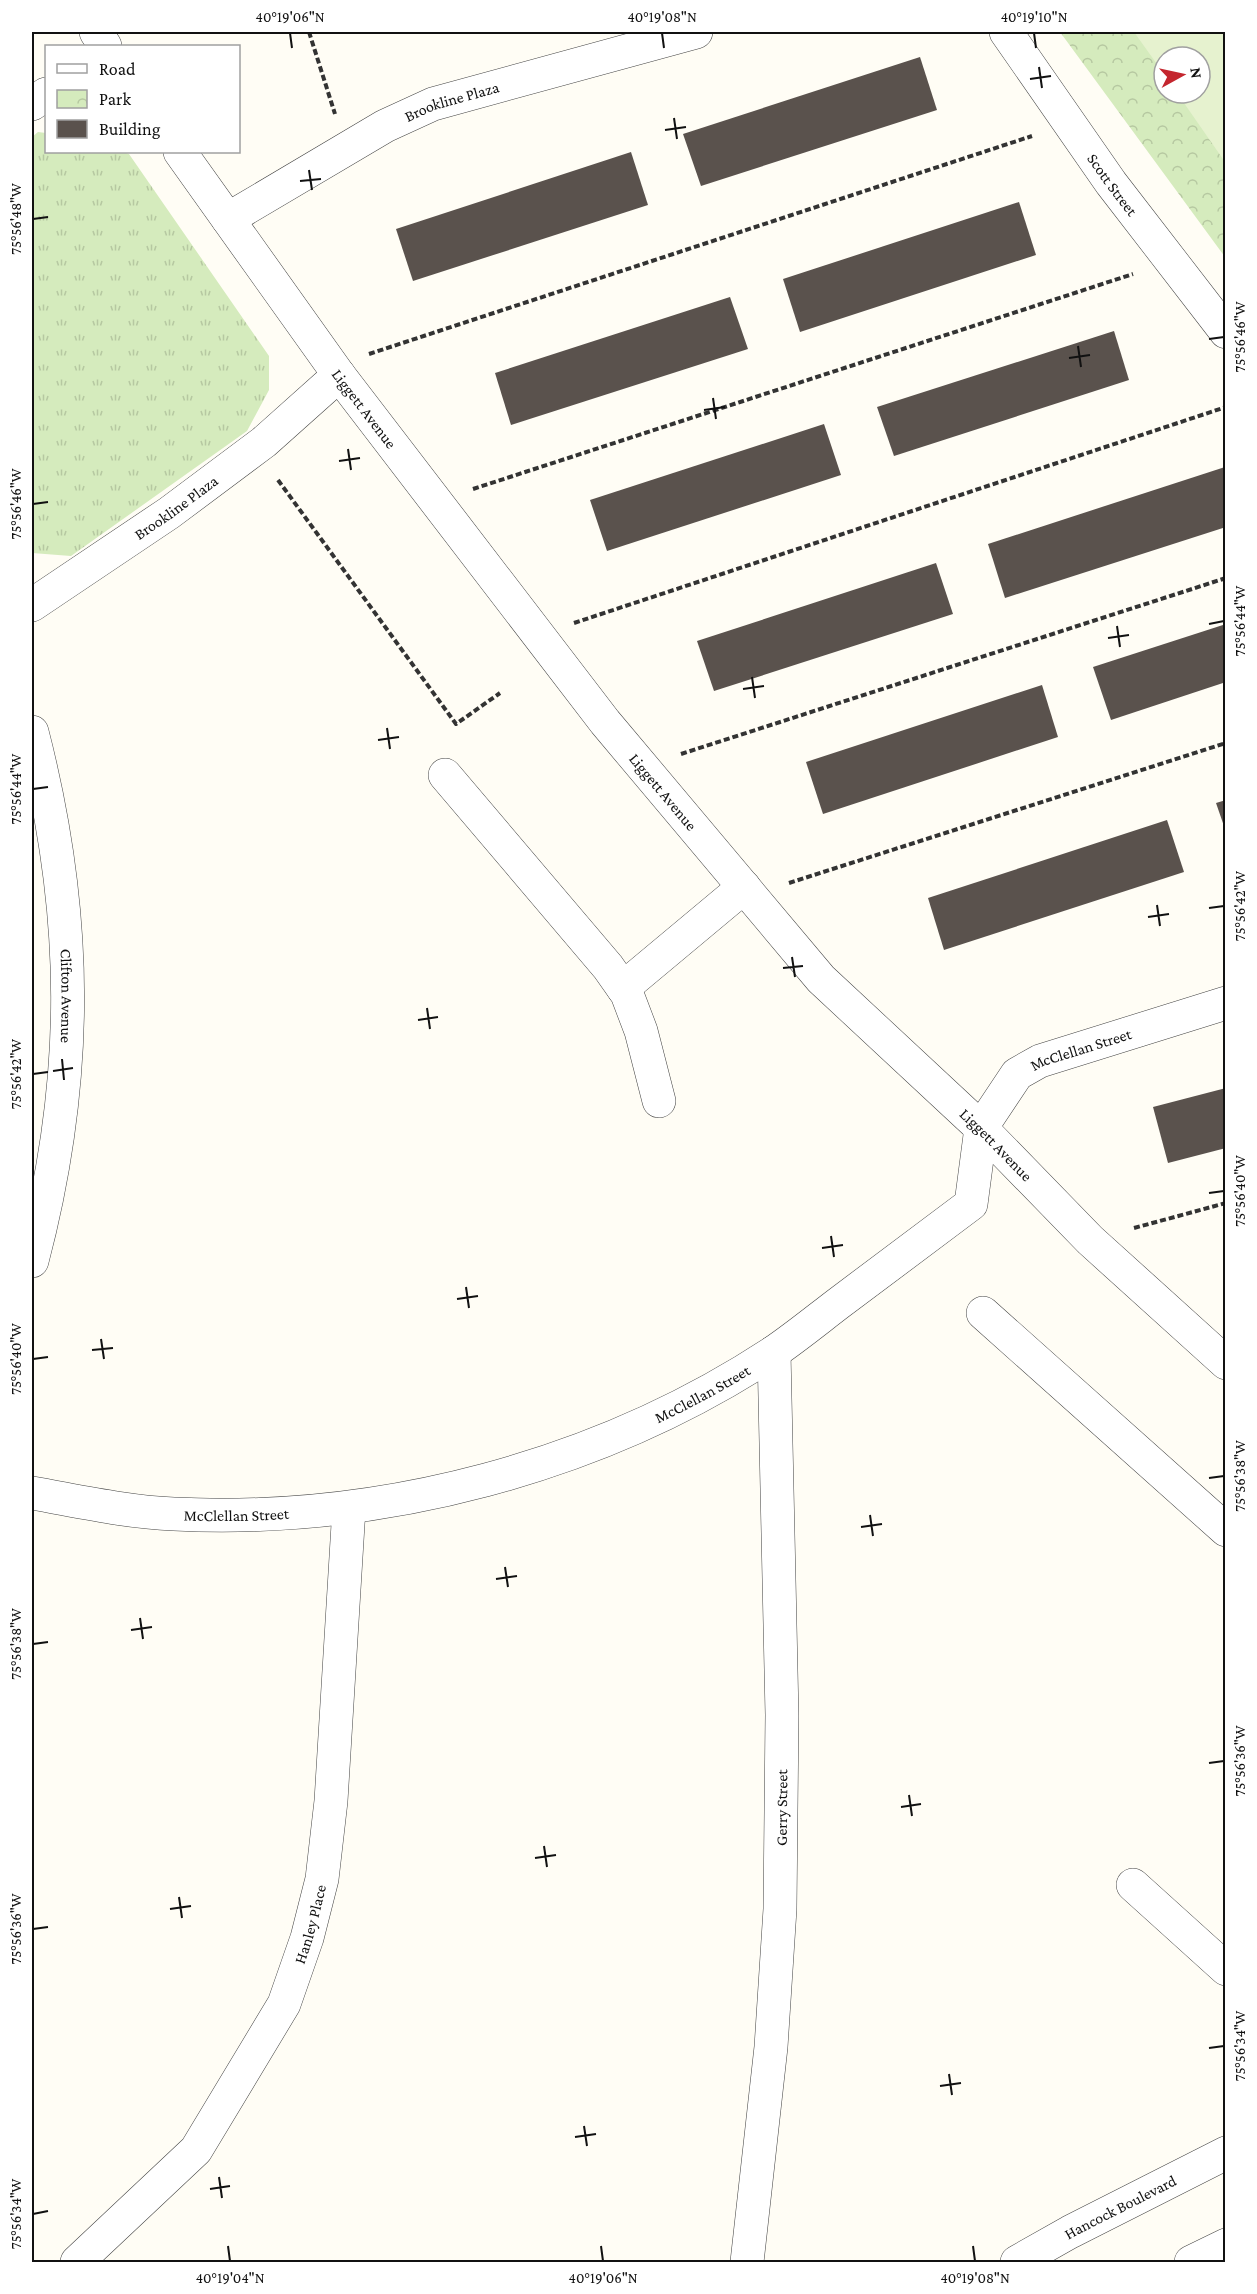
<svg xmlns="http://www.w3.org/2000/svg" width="1257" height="2294" font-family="'Crimson Pro',serif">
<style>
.grass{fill:url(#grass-tufts)}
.park{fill:url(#park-crowns);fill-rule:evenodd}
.pitch{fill:#e6f2cf}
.building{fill:#5a524d}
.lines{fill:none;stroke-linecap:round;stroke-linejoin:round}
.minor-casing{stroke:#444;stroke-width:34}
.path{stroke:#333;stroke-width:4;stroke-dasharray:6 3;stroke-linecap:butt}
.minor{stroke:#fff;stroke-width:33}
.ticks{fill:none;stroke:#111;stroke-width:2}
.labels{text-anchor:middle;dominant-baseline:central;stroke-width:6;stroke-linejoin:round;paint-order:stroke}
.street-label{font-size:16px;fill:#111;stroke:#fff}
.neatline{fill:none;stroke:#111;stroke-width:2}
.ticks-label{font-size:15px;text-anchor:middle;fill:#111}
</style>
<defs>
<pattern id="grass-tufts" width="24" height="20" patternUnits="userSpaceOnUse" patternTransform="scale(1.5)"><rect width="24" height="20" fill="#d5ebbd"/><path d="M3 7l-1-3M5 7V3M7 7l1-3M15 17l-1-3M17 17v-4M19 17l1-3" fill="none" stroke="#b6c8a1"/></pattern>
<pattern id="park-crowns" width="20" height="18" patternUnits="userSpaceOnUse" patternTransform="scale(1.5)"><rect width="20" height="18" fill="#d5ebbd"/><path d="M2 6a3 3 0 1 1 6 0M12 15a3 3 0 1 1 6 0" fill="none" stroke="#b6c8a1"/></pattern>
</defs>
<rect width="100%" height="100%" fill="#fffdf5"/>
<polygon class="grass" points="38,132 46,133 46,152 124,152 129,154 269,356 269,390 247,431 71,556 32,553 32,137"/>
<path class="park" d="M1060 32H1225V257ZM1164 57H1200V93H1164Z"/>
<polygon class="pitch" points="1134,32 1225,32 1225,162 1177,93 1200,93 1200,57 1164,57 1164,74"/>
<g class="building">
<polygon points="920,57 937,110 701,186 683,134"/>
<polygon points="631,152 648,205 413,281 396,229"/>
<polygon points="1019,202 1036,255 800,332 783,279"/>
<polygon points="730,297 748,349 511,425 495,373"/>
<polygon points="1114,331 1129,380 894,456 877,407"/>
<polygon points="824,424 841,475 607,551 590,500"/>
<polygon points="1225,467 1226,527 1005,598 988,544"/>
<polygon points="936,563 953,614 714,691 697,641"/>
<polygon points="1226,624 1226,682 1111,720 1093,667"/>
<polygon points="1042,685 1058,737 823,814 806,762"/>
<polygon points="1226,800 1226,829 1225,829 1216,803"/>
<polygon points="1167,820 1184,872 944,950 928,898"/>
<polygon points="1226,1088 1226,1148 1168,1163 1153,1107"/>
</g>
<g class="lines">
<defs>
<g id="minor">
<polyline points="96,32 105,46"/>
<path id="s1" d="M1006 32 1111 183 1226 332"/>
<polyline points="32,104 46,94"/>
<path id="s2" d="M180 152 339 375 605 722 821 979 981 1128 1090 1240 1226 1363"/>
<path id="s3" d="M228 219 385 126 433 104 696 32"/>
<path id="s4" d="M32 605 169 513 264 442 339 375"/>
<path id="s5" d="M32 732C79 914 80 1079 32 1261"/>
<polyline points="445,775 608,967 627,994 641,1031 659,1101"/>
<polyline points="623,988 744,887"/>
<polyline points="983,1313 1226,1530"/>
<path id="s6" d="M32 1493C78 1501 126 1512 174 1514 381 1524 599 1467 774 1352 796 1337 818 1319 839 1303 883 1270 927 1237 971 1204L981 1128 1017 1074 1040 1061 1226 1003"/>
<polyline points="1133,1885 1226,1969"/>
<path id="s7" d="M77 2262 196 2150 284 2004 307 1938 322 1879 331 1801 349 1508"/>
<path id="s8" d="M747 2262 771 2047 780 1909 782 1715 774 1352"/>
<path id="s9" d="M1017 2262 1070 2232 1226 2153"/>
<polyline points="1191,2262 1226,2245"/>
</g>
</defs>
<use href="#minor" class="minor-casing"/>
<g class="path">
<polyline points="309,32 335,114"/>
<polyline points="369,354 1032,136"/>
<polyline points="278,480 456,724 500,693"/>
<polyline points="473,489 1133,274"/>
<polyline points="574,623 1226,407"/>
<polyline points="681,754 1226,578"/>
<polyline points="789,883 1226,743"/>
<polyline points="1134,1228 1226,1203"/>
</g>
<use href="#minor" class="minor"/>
</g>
<path class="ticks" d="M290 33 292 48M662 33 664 48M1034 33 1036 48M1039 67 1042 88M1030 79 1051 76M674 118 677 139M665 130 686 127M309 170 312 190M300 181 321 179M33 219 48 217M1209 339 1224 337M1078 346 1081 367M1069 358 1090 355M713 398 716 419M704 410 725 407M348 449 351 470M339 461 360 458M33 504 48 502M1209 624 1224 621M1117 626 1120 647M1108 638 1129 635M752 677 755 698M743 689 764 686M387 728 390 749M378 740 399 737M33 789 48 787M1157 905 1160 926M1209 908 1224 906M1148 917 1169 914M792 957 795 977M783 968 803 966M427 1008 430 1029M418 1020 438 1017M62 1059 64 1080M53 1071 73 1068M33 1074 48 1072M1209 1193 1224 1191M831 1236 834 1257M822 1248 843 1245M466 1287 469 1308M457 1299 478 1296M101 1339 104 1359M92 1350 113 1348M33 1359 48 1357M1209 1478 1224 1476M870 1515 873 1536M861 1527 882 1524M505 1567 508 1587M496 1579 517 1576M140 1618 143 1639M131 1630 152 1627M33 1644 48 1642M1209 1763 1224 1761M909 1795 912 1816M901 1807 921 1804M544 1846 547 1867M535 1858 556 1855M179 1897 182 1918M170 1909 191 1906M33 1929 48 1927M1209 2048 1224 2046M949 2074 952 2095M940 2086 961 2083M584 2126 587 2146M575 2137 596 2134M219 2177 222 2198M210 2189 230 2186M33 2214 48 2211M228 2246 230 2261M601 2246 603 2261M973 2246 975 2261"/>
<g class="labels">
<g class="street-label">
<text stroke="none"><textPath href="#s3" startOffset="254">Brookline Plaza</textPath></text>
<text stroke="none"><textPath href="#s1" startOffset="186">Scott Street</textPath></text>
<text stroke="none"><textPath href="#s2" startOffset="316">Liggett Avenue</textPath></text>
<text stroke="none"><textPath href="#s4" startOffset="174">Brookline Plaza</textPath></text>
<text stroke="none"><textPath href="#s2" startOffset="802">Liggett Avenue</textPath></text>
<text stroke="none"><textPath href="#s5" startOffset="267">Clifton Avenue</textPath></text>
<text stroke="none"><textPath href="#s6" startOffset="1232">McClellan Street</textPath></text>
<text stroke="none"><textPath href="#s2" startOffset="1288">Liggett Avenue</textPath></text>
<text stroke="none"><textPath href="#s6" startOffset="692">McClellan Street</textPath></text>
<text stroke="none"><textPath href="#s6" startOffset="206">McClellan Street</textPath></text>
<text stroke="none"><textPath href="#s8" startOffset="456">Gerry Street</textPath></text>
<text stroke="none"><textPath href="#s7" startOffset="418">Hanley Place</textPath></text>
<text stroke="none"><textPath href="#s9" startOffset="117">Hancock Boulevard</textPath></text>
</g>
</g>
<rect width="1257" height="2294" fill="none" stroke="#ffffff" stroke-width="66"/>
<rect x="45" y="45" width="195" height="108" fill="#ffffff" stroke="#a0a0a0" stroke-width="1.5"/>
<rect x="57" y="64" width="30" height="9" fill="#ffffff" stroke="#a0a0a0" stroke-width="1.5"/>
<text x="99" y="75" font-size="18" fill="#111111">Road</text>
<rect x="57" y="90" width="30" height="18" fill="url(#park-crowns)" stroke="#a0a0a0" stroke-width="1.5"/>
<text x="99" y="105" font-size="18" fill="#111111">Park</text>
<rect x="57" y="120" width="30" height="18" fill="#5a524d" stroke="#a0a0a0" stroke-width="1.5"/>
<text x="99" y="135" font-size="18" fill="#111111">Building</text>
<g transform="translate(1182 75) rotate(82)"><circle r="28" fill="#ffffff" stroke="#a0a0a0" stroke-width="1.5"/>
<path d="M0-4.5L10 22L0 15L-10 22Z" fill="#c4262e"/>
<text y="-9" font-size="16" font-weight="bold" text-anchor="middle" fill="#111111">N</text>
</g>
<rect x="33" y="33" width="1191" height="2228" class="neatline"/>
<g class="ticks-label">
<text x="290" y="22">40°19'06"N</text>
<text x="662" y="22">40°19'08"N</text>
<text x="1034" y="22">40°19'10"N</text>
<text transform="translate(16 219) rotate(-90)" y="5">75°56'48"W</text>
<text transform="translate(1240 337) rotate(-90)" y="5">75°56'46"W</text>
<text transform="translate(16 504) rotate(-90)" y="5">75°56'46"W</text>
<text transform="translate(1240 621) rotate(-90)" y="5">75°56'44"W</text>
<text transform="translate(16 789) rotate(-90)" y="5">75°56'44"W</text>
<text transform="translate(1240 906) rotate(-90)" y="5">75°56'42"W</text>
<text transform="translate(16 1074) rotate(-90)" y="5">75°56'42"W</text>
<text transform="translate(1240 1191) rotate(-90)" y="5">75°56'40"W</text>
<text transform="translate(16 1359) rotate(-90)" y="5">75°56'40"W</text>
<text transform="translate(1240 1476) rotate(-90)" y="5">75°56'38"W</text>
<text transform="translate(16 1644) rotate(-90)" y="5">75°56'38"W</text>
<text transform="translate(1240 1761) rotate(-90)" y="5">75°56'36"W</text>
<text transform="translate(16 1929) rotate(-90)" y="5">75°56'36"W</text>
<text transform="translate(1240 2046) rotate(-90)" y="5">75°56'34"W</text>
<text transform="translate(16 2214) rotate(-90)" y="5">75°56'34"W</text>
<text x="230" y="2283">40°19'04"N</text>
<text x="603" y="2283">40°19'06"N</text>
<text x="975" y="2283">40°19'08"N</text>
</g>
</svg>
